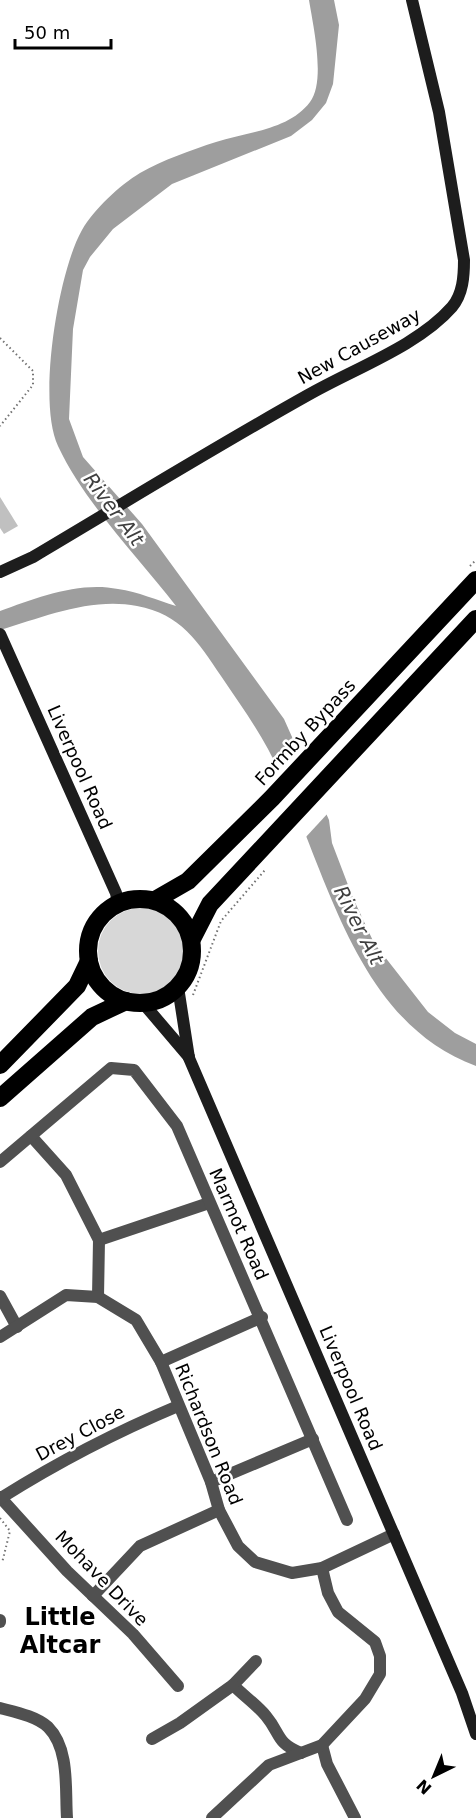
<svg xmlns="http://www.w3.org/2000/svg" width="476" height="1818" font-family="'DejaVu Sans',sans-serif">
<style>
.green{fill:#d7d7d7}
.water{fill:#9e9e9e}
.pier{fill:#fff}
.building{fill:#c0c0c0}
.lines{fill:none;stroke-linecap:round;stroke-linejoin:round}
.path{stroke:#727272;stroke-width:2;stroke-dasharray:1.5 3;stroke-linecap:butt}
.street{stroke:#505050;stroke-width:12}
.secondary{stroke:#1d1d1d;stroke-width:12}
.highway{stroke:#000;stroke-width:18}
.labels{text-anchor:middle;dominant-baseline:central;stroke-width:5;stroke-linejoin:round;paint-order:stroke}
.street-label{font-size:18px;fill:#000;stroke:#fff}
.water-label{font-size:20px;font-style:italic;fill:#3f3f3f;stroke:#fff}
.district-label{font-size:24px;font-weight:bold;fill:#000;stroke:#fff}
</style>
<rect width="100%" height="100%" fill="#fff"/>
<circle class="green" cx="141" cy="951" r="43"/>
<path class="water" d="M309 0H334L339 25 333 84 326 103 312 120 291 136 172 184 113 229 90 257 83 270 73 329 69 419 83 457 142 524 284 719 329 820 332 843 353 898 374 943 428 1012 455 1033 476 1044V1066C348 1019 325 856 268 749 254 723 237 700 221 676 198 642 181 614 137 606 91 597 44 617 0 630V611C36 598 79 581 118 589 138 592 157 600 176 606 138 557 84 502 58 446 37 402 58 272 82 230 94 209 120 185 140 173 163 160 191 150 216 142 247 132 289 130 310 102 326 81 313 25 309 0Z"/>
<polygon class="pier" points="297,740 329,812 305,838 273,767"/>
<polygon class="building" points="0,497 18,526 4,534 0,528"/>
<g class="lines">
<g class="path">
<polyline points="0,338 33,371 33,385 0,426"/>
<polyline points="470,566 476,560"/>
<polyline points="193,995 221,921 265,870"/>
<polyline points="0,1518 10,1531 2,1563"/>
</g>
<g class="street">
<polyline points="31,1136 66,1175 99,1240 209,1203"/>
<polyline points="0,1162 111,1068 134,1070 177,1126 347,1520"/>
<polyline points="0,1296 17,1327"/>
<polyline points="98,1297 99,1240"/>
<polyline points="0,1337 66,1295 98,1297 136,1320 161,1362 211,1482 219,1510 238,1546 255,1562 292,1573 322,1568 394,1534"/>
<polyline points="161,1362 262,1317"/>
<polyline points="211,1482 313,1439"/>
<polyline points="0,1497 67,1571 133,1634 178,1686"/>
<path d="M1 1498C58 1462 116 1432 178 1406"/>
<polyline points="93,1596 140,1546 219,1510"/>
<polyline points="0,1620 0,1622"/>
<path d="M256 1661 233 1685C244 1696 257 1705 266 1716 281 1734 276 1743 301 1753"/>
<path d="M0 1708C15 1712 36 1716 48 1727 70 1749 65 1790 67 1818"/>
<polyline points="152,1739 180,1723 233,1685"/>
<polyline points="322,1745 327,1764 355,1818"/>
<polyline points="212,1818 269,1765 322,1745 365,1699 380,1674 380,1656 375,1642 338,1612 328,1593 322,1568"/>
</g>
<g class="secondary">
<path d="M0 572 33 557C124 503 215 447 308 395 353 369 418 346 452 307 463 294 464 276 464 260L439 112 412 0"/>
<polyline points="0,634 116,893 118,903"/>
<polyline points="178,987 189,1058 462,1693 476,1734"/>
<polyline points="143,1003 189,1057"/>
</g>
<g class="highway">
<circle cx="140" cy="951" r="52"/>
<polyline points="155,900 188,881 272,798 476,580"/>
<polyline points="192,939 210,904 476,619"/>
<polyline points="0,1065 77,986 89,961"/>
<polyline points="0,1098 92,1017 126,1001"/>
</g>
</g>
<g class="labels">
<g class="street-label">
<text transform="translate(359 346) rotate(-29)">New Causeway</text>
<text transform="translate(305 732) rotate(-47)">Formby Bypass</text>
<text transform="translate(80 767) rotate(66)">Liverpool Road</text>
<text transform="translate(239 1224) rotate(66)">Marmot Road</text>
<text transform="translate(351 1388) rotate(67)">Liverpool Road</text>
<text transform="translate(80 1433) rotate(-28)">Drey Close</text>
<text transform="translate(209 1434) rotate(68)">Richardson Road</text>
<text transform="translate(102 1578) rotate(46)">Mohave Drive</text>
</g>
<g class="water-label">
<text transform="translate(114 509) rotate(53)">River Alt</text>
<text transform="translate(359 925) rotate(63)">River Alt</text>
</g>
<g class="district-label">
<text x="60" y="1617">Little<tspan x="60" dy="28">Altcar</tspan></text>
</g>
</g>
<g transform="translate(434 1776) rotate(223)" stroke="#ffffff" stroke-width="4.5" paint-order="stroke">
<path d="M0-4.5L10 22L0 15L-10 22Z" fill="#000000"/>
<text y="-9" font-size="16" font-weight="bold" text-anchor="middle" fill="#000000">N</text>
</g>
<path d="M15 39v9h96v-9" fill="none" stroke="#000000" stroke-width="3"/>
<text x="24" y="39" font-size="18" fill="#000000" stroke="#ffffff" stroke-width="4.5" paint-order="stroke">50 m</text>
</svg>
